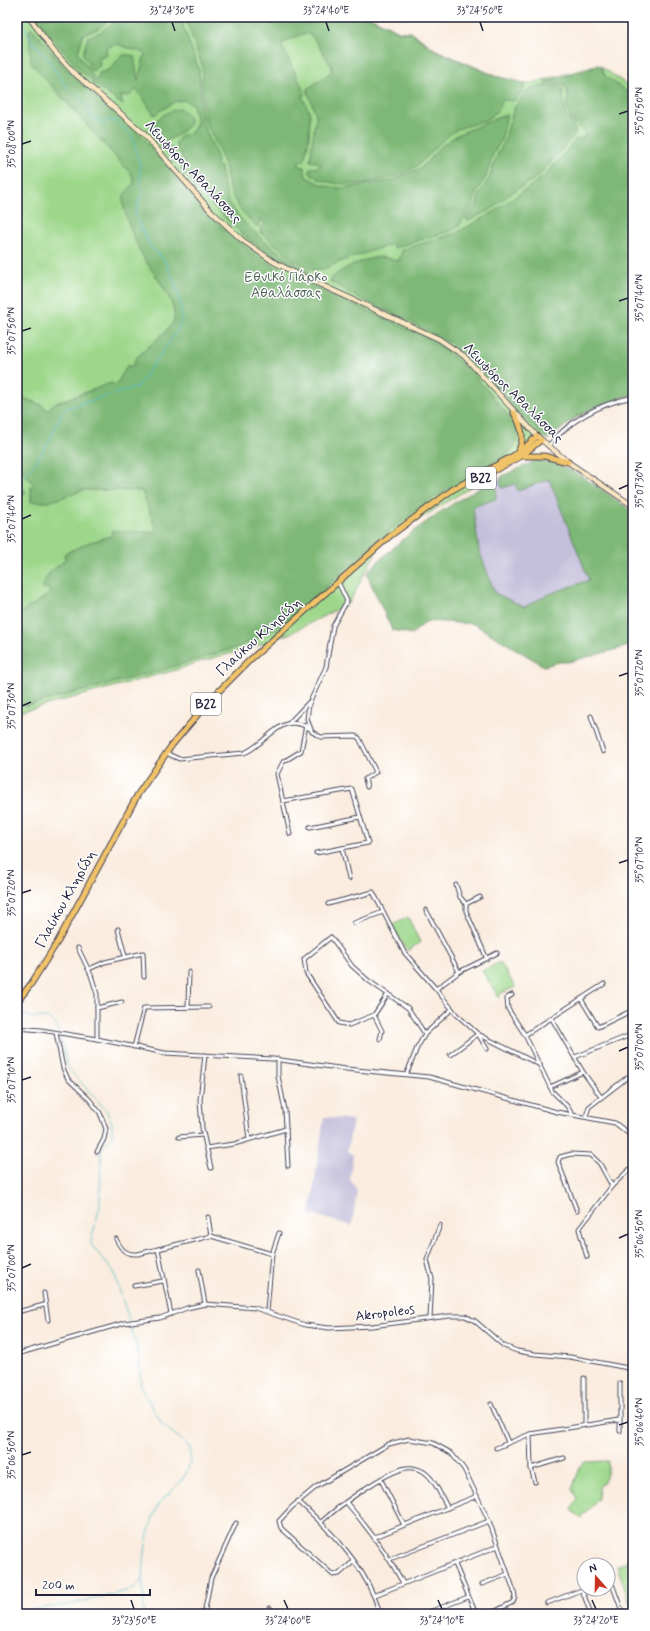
<svg xmlns="http://www.w3.org/2000/svg" width="650" height="1631" font-family="Mynerve,sans-serif">
<style>
.industrial{fill:#c4c0db}
.green{fill:#9dd78a;stroke:#607c62}
.forest{fill:#7eb876;stroke:#506d58}
.lines{fill:none;stroke-linecap:round;stroke-linejoin:round}
.stream{stroke:#50bdc9;stroke-width:1}
.minor-casing{stroke:#424053;stroke-width:5}
.secondary-casing{stroke:#424053;stroke-width:6}
.primary-casing{stroke:#424053;stroke-width:7}
.minor{stroke:#fff;stroke-width:3}
.secondary{stroke:#f9e7c3;stroke-width:4.5}
.primary{stroke:#f1c369;stroke-width:5}
.ticks{fill:none;stroke:#22223b;stroke-width:1.5}
.labels{text-anchor:middle;dominant-baseline:central;stroke-width:3;stroke-linejoin:round;paint-order:stroke}
.shield{fill:#fff;stroke:#646476;stroke-width:1}
.shield-label{font-size:13px;font-weight:bold;fill:#22223b}
.street-label{font-size:14px;fill:#22223b;stroke:#fff}
.park-label{font-size:14px;fill:#4d6157;stroke:#fff}
.neatline{fill:none;stroke:#22223b;stroke-width:1.5}
.ticks-label{font-size:10px;text-anchor:middle;fill:#22223b}
</style>
<rect width="100%" height="100%" fill="#fff"/>
<filter id="ink" filterUnits="userSpaceOnUse"><feTurbulence type="fractalNoise" baseFrequency=".025" numOctaves="2"/><feDisplacementMap in="SourceGraphic" scale="8" xChannelSelector="R" yChannelSelector="G"/><feConvolveMatrix kernelMatrix="1 2 1 2 8 2 1 2 1" color-interpolation-filters="sRGB"/></filter>
<filter id="wash" filterUnits="userSpaceOnUse"><feTurbulence type="fractalNoise" baseFrequency=".012" numOctaves="4" result="noise"/><feDisplacementMap in="SourceGraphic" scale="16" xChannelSelector="R" yChannelSelector="G"/><feGaussianBlur stdDeviation="0.9" result="paint"/><feColorMatrix in="noise" values="0 0 0 0 0 0 0 0 0 0 0 0 0 0 0 0 0 1.4 0 .05"/><feComposite in="paint" operator="in"/></filter>
<g filter="url(#wash)">
<rect width="100%" height="100%" fill="#faecde"/>
<g class="industrial">
<polygon points="502,476 501,478 515,484 518,491 549,479 589,580 549,594 524,607 495,593 479,550 473,507 496,499 498,489 495,483 491,482"/>
<polygon points="324,1117 353,1120 347,1151 353,1155 350,1179 357,1190 352,1226 310,1214"/>
</g>
<g class="green">
<polygon points="17,17 370,17 399,31 411,32 436,50 492,74 498,87 532,83 596,66 602,67 633,89 633,395 616,396 553,431 529,451 381,543 349,603 291,633 251,648 199,662 176,670 20,712 17,716"/>
<polygon points="408,917 420,942 408,951 391,926"/>
<polygon points="500,962 515,987 500,994 499,998 482,971"/>
<path d="M608 1461C609 1470 606 1482 599 1487L598 1499 580 1518 571 1510 577 1499 572 1489 581 1465 585 1462Z"/>
<polygon points="633,1559 633,1612 617,1566"/>
</g>
<g class="forest">
<polygon points="35,17 112,17 100,28 83,34 78,53 94,78 91,80 78,68"/>
<path d="M120 17H182L183 26 199 69 202 121 216 154 217 166 221 167C223 178 224 190 228 200 240 226 285 258 309 272L308 274C254 252 216 212 180 169L184 166 185 162 175 144 181 136 191 133 197 123 193 105 184 100 174 102 154 115 141 95 136 90 129 96H121L123 105 92 83 97 79 99 73C102 72 105 71 108 70 119 64 116 51 134 56L138 80 145 53 116 44 106 48 107 55 99 57 100 66 92 71 83 54 88 37 101 32Z"/>
<path d="M185 17H369L400 32 411 33 435 50 490 75 525 83 523 91 514 101 503 100C501 104 498 110 495 113 486 123 468 124 456 130 441 139 431 154 418 165 396 182 329 194 309 172L310 168 319 167 321 163 310 161 316 115 307 89 331 72 332 67 312 36 308 33 300 35 281 44 304 91 305 94 302 96 310 113 309 139 304 161H300L299 166 304 167 306 177 320 184 331 187 342 188 391 181 421 168 441 146 459 134 507 114 501 141 493 154 486 177 477 191 474 203 459 226 453 230 394 248 393 244 347 259 324 269 312 270 294 260 260 232 261 228 266 224 259 219V226H256L241 210 233 197 229 188 226 170 218 147 205 121 202 82 203 68Z"/>
<path d="M32 28 66 69 141 135 191 195 215 221 251 252 280 270 315 287 428 338C465 361 491 393 517 427 519 438 516 445 509 453L427 502 380 538 288 622 255 640 238 647 159 671 25 706 17 700V615L48 595 50 590 42 587 49 573 65 560 64 554 90 542 111 536 112 531 157 532 142 491 84 490 49 502H31V487L34 484 17 466V396L42 405 48 410 53 404 111 383 116 385 127 366H133L136 358C144 350 169 330 173 322 181 305 150 270 142 255 136 243 123 213 123 200 123 193 131 188 134 183L132 175 31 63 29 30Z"/>
<path d="M597 65 601 66 605 76 633 96V394L592 408 576 417 548 440 519 413 476 363 452 344 409 321 353 295 330 281C336 269 368 258 380 257 386 257 393 260 399 261L402 250 456 233 492 213 545 176 576 139H582L586 132C577 129 567 115 567 105 567 99 570 90 563 85 559 81 550 83 545 83L544 82 589 70Z"/>
<polygon points="549,85 559,85 562,88 565,113 573,125 576,133 538,177 511,193 493,208 468,221 466,219 477,204 480,193 489,179 497,156 504,142 514,108 526,92 532,88"/>
<path d="M180 109C187 112 189 116 190 124L178 135 163 143 174 150 178 158 175 163 150 130C155 119 168 110 180 109Z"/>
<path d="M537 460C572 463 604 492 633 512V645L568 662H559L544 666 474 624 427 621 412 634 392 630 367 575 369 570C404 536 447 504 491 482L495 483 497 486 496 499 473 507 479 550 495 593 524 607 549 594 589 580 549 479 518 491 515 484 502 488 500 482 502 476Z"/>
<polygon points="17,482 21,484 26,493 17,498"/>
</g>
<g class="lines">
<g class="stream">
<path d="M17 484C30 472 40 456 49 441 55 431 58 416 67 408L137 387 178 330 181 320V305L174 280 164 260 149 245 136 215V210L142 193 140 181V165L132 136 116 121 110 120 103 123 92 117 88 107 66 86 46 56 33 43 20 17"/>
<path d="M21 1013C37 1024 51 1008 59 1032"/>
<polyline points="60,1035 68,1068 106,1110 112,1123 112,1136 101,1149 100,1205 91,1241 92,1246 114,1272 129,1321"/>
<path d="M130 1324 139 1356 141 1387 146 1396 162 1424 190 1447C192 1462 187 1477 175 1488 168 1495 161 1499 157 1508 142 1541 142 1579 144 1614"/>
<polyline points="21,1614 26,1610 69,1605 126,1591 136,1588 142,1579"/>
</g>
</g>
</g>
<g filter="url(#ink)">
<g class="lines">
<defs>
<g id="minor">
<path d="M548 446C571 419 599 404 633 397"/>
<polyline points="338,582 347,601 333,626 326,667 309,704 307,719 312,732 321,737 355,736 359,738 376,772 365,779 367,787"/>
<polyline points="591,716 603,752"/>
<polyline points="288,724 309,702"/>
<path d="M166 753 179 759 244 753C268 744 280 710 310 729"/>
<polyline points="283,801 352,789 368,843 316,853"/>
<polyline points="310,827 360,817"/>
<polyline points="290,834 277,774 283,762 301,751 306,725"/>
<polyline points="342,848 349,879"/>
<polyline points="456,885 460,897 466,904"/>
<polyline points="480,897 466,904 466,911 487,959"/>
<polyline points="328,904 373,892 404,952 436,989 456,1014 478,1034 487,1049"/>
<polyline points="426,910 459,972"/>
<polyline points="354,923 383,912"/>
<polyline points="118,929 125,956"/>
<polyline points="78,948 91,975 97,994 97,1039"/>
<polyline points="89,969 105,962 143,953 144,977"/>
<polyline points="436,989 459,972 497,953"/>
<polyline points="512,995 507,998 508,1009 525,1035 552,1091 567,1106 572,1114"/>
<polyline points="581,999 598,1027 633,1010"/>
<polyline points="188,1007 189,972"/>
<polyline points="97,1008 122,1002"/>
<polyline points="374,1015 349,1025 339,1023 306,973 304,959 331,937 352,966 369,981 408,1008 425,1034"/>
<polyline points="552,1019 583,1072 601,1097"/>
<polyline points="17,1028 41,1030 97,1039 165,1053 273,1059 346,1069 429,1077 557,1112 615,1123 633,1137"/>
<polyline points="56,1033 63,1068 68,1079 89,1099 100,1113 106,1129 104,1139 97,1152"/>
<polyline points="525,1035 604,984"/>
<polyline points="380,1039 382,1031 374,1015 388,994"/>
<polyline points="134,1047 144,1008 209,1007"/>
<polyline points="205,1055 200,1100 202,1128 211,1168"/>
<polyline points="450,1055 478,1034 540,1065"/>
<polyline points="575,1057 633,1034"/>
<polyline points="278,1059 278,1076 285,1110 288,1166"/>
<polyline points="407,1073 417,1048 425,1034 452,1009"/>
<polyline points="241,1076 249,1139"/>
<polyline points="550,1087 583,1072"/>
<polyline points="586,1116 589,1107 633,1073"/>
<polyline points="179,1137 203,1135"/>
<polyline points="206,1148 234,1144 286,1129"/>
<polyline points="577,1211 558,1162 560,1157 571,1154 591,1155 600,1164 612,1186"/>
<polyline points="208,1217 211,1236"/>
<path d="M116 1239C121 1249 125 1255 138 1254L211 1236 272 1254"/>
<polyline points="158,1249 171,1314"/>
<polyline points="587,1257 579,1229 612,1186 633,1166"/>
<polyline points="199,1270 205,1304"/>
<polyline points="134,1286 163,1281"/>
<polyline points="44,1293 48,1320"/>
<polyline points="267,1311 272,1254 279,1233"/>
<polyline points="17,1312 44,1305"/>
<polyline points="430,1318 432,1279 427,1260 440,1225"/>
<polyline points="17,1354 124,1323 160,1318 187,1308 205,1304 255,1308 305,1325 329,1328 372,1326 449,1316 465,1316 475,1321 504,1346 517,1351 535,1354 570,1357 633,1369"/>
<polyline points="620,1383 620,1431"/>
<polyline points="491,1404 508,1442"/>
<polyline points="584,1425 584,1378"/>
<polyline points="530,1434 531,1468 535,1482"/>
<polyline points="496,1448 530,1434 619,1420"/>
<polyline points="531,1468 564,1458"/>
<polyline points="381,1480 404,1525"/>
<path d="M298 1501C333 1533 367 1567 380 1614"/>
<path d="M346 1502C368 1528 387 1553 403 1583"/>
<path d="M321 1522C339 1506 383 1473 406 1468 412 1467 419 1469 424 1472 435 1479 441 1497 448 1508"/>
<polyline points="375,1537 477,1496"/>
<polyline points="390,1559 489,1521"/>
<polyline points="354,1561 339,1574 333,1575 281,1528 279,1521 292,1507 316,1487 389,1444 409,1439 433,1443 451,1453 464,1469 489,1521 514,1591 515,1597 513,1602 490,1614"/>
<polyline points="455,1564 476,1614"/>
<polyline points="605,1564 605,1565"/>
<polyline points="608,1573 623,1614"/>
<polyline points="482,1584 508,1574"/>
<polyline points="582,1590 591,1614"/>
<polyline points="375,1595 498,1546"/>
<polyline points="547,1603 584,1589"/>
<polyline points="204,1614 211,1578 236,1523"/>
<polyline points="269,1614 270,1608"/>
<polyline points="424,1614 468,1597"/>
</g>
<polyline id="secondary" points="29,17 53,50 73,72 143,133 209,209 242,240 274,262 295,273 439,339 464,356 537,436 568,462 633,506"/>
<g id="primary">
<path d="M514 413C522 426 526 440 517 453"/>
<polyline points="524,456 544,456 568,462"/>
<polyline points="476,480 520,457 541,440"/>
<polyline points="17,1002 31,984 58,941 138,794 172,745 210,700 251,659 390,536 452,490 520,452 537,436"/>
</g>
</defs>
<use href="#minor" class="minor-casing"/>
<use href="#secondary" class="secondary-casing"/>
<use href="#primary" class="primary-casing"/>
<use href="#minor" class="minor"/>
<use href="#secondary" class="secondary"/>
<use href="#primary" class="primary"/>
</g>
</g>
<path class="ticks" d="M172 22 175 31M326 22 329 31M480 22 483 31M619 114 628 111M22 144 31 141M619 301 628 298M22 331 31 328M619 489 628 485M22 519 31 515M619 676 628 673M22 706 31 702M619 863 628 860M22 893 31 890M619 1051 628 1047M22 1080 31 1077M619 1238 628 1234M22 1268 31 1264M619 1425 628 1422M22 1455 31 1452M131 1600 134 1609M284 1600 288 1609M438 1600 442 1609M592 1600 596 1609"/>
<g class="labels">
<g class="shield">
<rect x="466" y="467" width="30" height="22" rx="3"/>
<rect x="191" y="693" width="30" height="22" rx="3"/>
</g>
<g class="shield-label">
<text x="481" y="478">B22</text>
<text x="206" y="704">B22</text>
</g>
<g class="street-label">
<text transform="translate(193 172) rotate(47)">Λεωφόρος Αθαλάσσας</text>
<text transform="translate(513 393) rotate(45)">Λεωφόρος Αθαλάσσας</text>
<text transform="translate(259 637) rotate(-42)">Γλαύκου Κληρίδη</text>
<text transform="translate(66 899) rotate(-61)">Γλαύκου Κληρίδη</text>
<text transform="translate(385 1313) rotate(-7)">Akropoleos</text>
</g>
<g class="park-label">
<text x="286" y="277">Εθνικό Πάρκο<tspan x="286" dy="16">Αθαλάσσας</tspan></text>
</g>
</g>
<rect width="650" height="1631" fill="none" stroke="#fff" stroke-width="44"/>
<g transform="translate(596 1577) rotate(340)"><circle r="19" fill="#ffffff" stroke="#a7a7b1"/>
<path d="M0-3L7 15L0 10L-7 15Z" fill="#c8321e"/>
<text y="-6" font-size="11" font-weight="bold" text-anchor="middle" fill="#22223b">N</text>
</g>
<path d="M36 1589v6h114v-6" fill="none" stroke="#22223b" stroke-width="2"/>
<text x="42" y="1589" font-size="12" fill="#22223b" stroke="#ffffff" stroke-width="3" paint-order="stroke">200 m</text>
<rect x="22" y="22" width="606" height="1587" class="neatline"/>
<g class="ticks-label">
<text x="172" y="14">33°24'30"E</text>
<text x="326" y="14">33°24'40"E</text>
<text x="480" y="14">33°24'50"E</text>
<text transform="translate(639 111) rotate(-90)" y="4">35°07'50"N</text>
<text transform="translate(11 144) rotate(-90)" y="4">35°08'00"N</text>
<text transform="translate(639 298) rotate(-90)" y="4">35°07'40"N</text>
<text transform="translate(11 331) rotate(-90)" y="4">35°07'50"N</text>
<text transform="translate(639 485) rotate(-90)" y="4">35°07'30"N</text>
<text transform="translate(11 519) rotate(-90)" y="4">35°07'40"N</text>
<text transform="translate(639 673) rotate(-90)" y="4">35°07'20"N</text>
<text transform="translate(11 706) rotate(-90)" y="4">35°07'30"N</text>
<text transform="translate(639 860) rotate(-90)" y="4">35°07'10"N</text>
<text transform="translate(11 893) rotate(-90)" y="4">35°07'20"N</text>
<text transform="translate(639 1047) rotate(-90)" y="4">35°07'00"N</text>
<text transform="translate(11 1080) rotate(-90)" y="4">35°07'10"N</text>
<text transform="translate(639 1234) rotate(-90)" y="4">35°06'50"N</text>
<text transform="translate(11 1268) rotate(-90)" y="4">35°07'00"N</text>
<text transform="translate(639 1422) rotate(-90)" y="4">35°06'40"N</text>
<text transform="translate(11 1455) rotate(-90)" y="4">35°06'50"N</text>
<text x="134" y="1624">33°23'50"E</text>
<text x="288" y="1624">33°24'00"E</text>
<text x="442" y="1624">33°24'10"E</text>
<text x="596" y="1624">33°24'20"E</text>
</g>
</svg>
